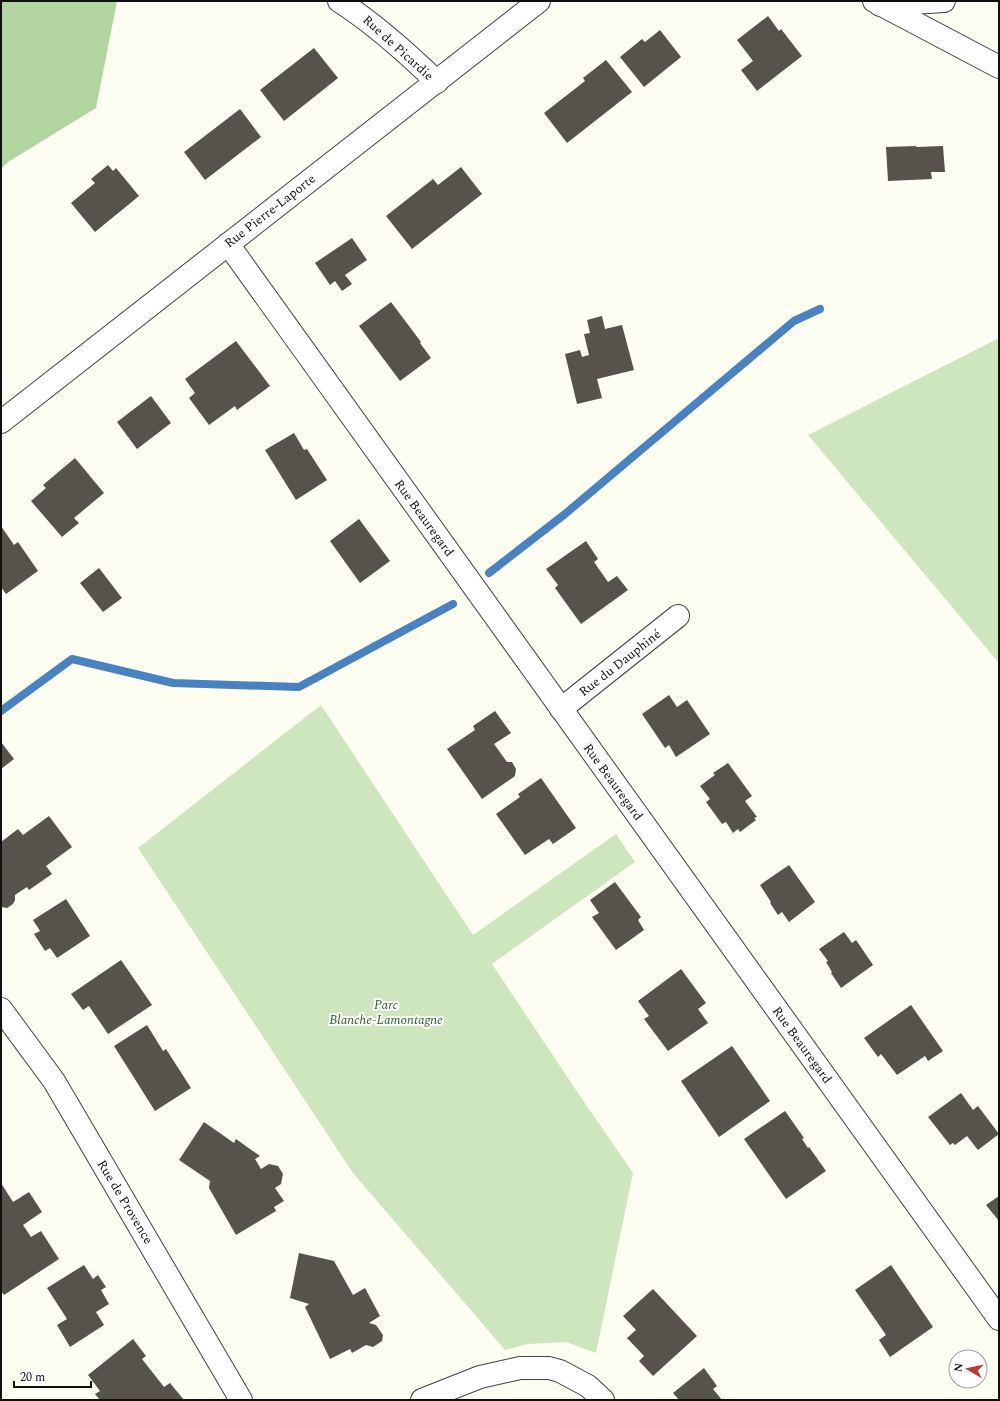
<svg xmlns="http://www.w3.org/2000/svg" width="1000" height="1401" font-family="Spectral,serif">
<style>
.green{fill:#cee6be}
.forest{fill:#b0d59f}
.lines{fill:none;stroke-linecap:round;stroke-linejoin:round}
.stream{stroke:#4982c1;stroke-width:8}
.building{fill:#57524c}
.street-casing{stroke:#424242;stroke-width:24}
.street{stroke:#fff;stroke-width:22}
.labels{text-anchor:middle;dominant-baseline:central;stroke-width:4;stroke-linejoin:round;paint-order:stroke}
.street-label{font-size:13px;fill:#0f0f0f;stroke:#fff}
.park-label{font-size:13px;font-style:italic;fill:#2a6125;stroke:#fff}
</style>
<rect width="100%" height="100%" fill="#fefdf2"/>
<g class="green">
<polygon points="999,338 999,663 808,435"/>
<polygon points="321,705 473,935 616,834 635,862 492,964 578,1093 633,1173 596,1353 566,1342 528,1344 505,1350 353,1173 138,848"/>
</g>
<polygon class="forest" points="1,1 117,1 96,108 8,162 1,169"/>
<g class="lines">
<g class="stream">
<polyline points="489,573 565,514 794,321 820,309"/>
<polyline points="1,711 72,659 173,683 299,687 453,604"/>
</g>
</g>
<g class="building">
<polygon points="768,16 779,31 781,29 802,56 757,91 741,70 753,61 737,40"/>
<polygon points="660,30 681,57 644,87 620,57 642,39 645,42"/>
<polygon points="314,48 338,78 284,121 260,90"/>
<polygon points="606,60 632,92 567,143 544,113 585,81 583,78"/>
<polygon points="240,109 261,137 205,180 184,152"/>
<polygon points="916,146 916,147 943,146 945,172 931,172 932,179 888,181 886,147"/>
<polygon points="108,165 113,171 116,168 139,196 95,232 71,203 95,183 91,179"/>
<polygon points="461,167 482,194 412,249 386,216 433,179 438,185"/>
<polygon points="352,238 367,260 345,275 352,284 342,291 335,281 330,285 315,263"/>
<polygon points="391,302 421,342 420,343 431,358 400,381 359,326"/>
<polygon points="602,316 605,329 622,325 634,370 597,379 602,398 577,404 565,354 580,350 582,357 589,355 584,334 590,333 587,320"/>
<polygon points="236,341 270,386 237,410 235,406 209,425 189,398 195,393 185,379"/>
<polygon points="151,396 171,423 137,449 117,422"/>
<polygon points="294,433 304,450 307,449 327,480 296,500 265,450"/>
<polygon points="75,458 104,493 74,518 79,523 62,537 31,501 46,488 43,485"/>
<polygon points="359,519 390,561 360,583 330,541"/>
<polygon points="1,526 14,545 18,542 38,571 6,594 1,587"/>
<polygon points="586,541 598,559 594,562 608,582 617,576 628,590 581,624 555,588 558,585 546,569"/>
<polygon points="99,568 122,598 103,612 80,583"/>
<polygon points="669,695 677,707 687,700 710,734 676,757 669,745 665,748 642,714"/>
<polygon points="495,711 511,733 494,744 507,762 512,762 516,769 515,776 482,799 447,749 475,730 473,726"/>
<polygon points="1,742 14,759 1,769"/>
<polygon points="728,763 752,796 745,801 757,817 754,818 756,820 740,832 738,829 733,833 726,822 722,824 706,802 710,799 700,786 715,775 713,773"/>
<polygon points="541,778 576,828 553,844 549,839 525,855 496,814 520,797 518,794"/>
<polygon points="49,816 72,847 46,866 52,874 29,890 27,887 15,895 15,900 13,904 7,908 1,907 1,842 18,829 23,835"/>
<polygon points="789,865 815,902 789,922 782,912 778,915 770,903 771,902 760,885"/>
<polygon points="615,882 641,917 638,920 644,930 616,950 592,917 599,913 590,900"/>
<polygon points="66,899 90,936 57,958 50,948 45,951 34,934 40,931 33,920"/>
<polygon points="844,932 852,943 856,940 873,965 841,988 831,973 832,972 826,962 828,961 819,949"/>
<polygon points="121,960 152,1005 108,1034 89,1006 83,1010 71,994"/>
<polygon points="681,969 706,1003 698,1009 708,1023 668,1051 644,1019 649,1016 638,1001"/>
<polygon points="911,1005 943,1051 928,1061 925,1056 897,1075 881,1054 878,1057 864,1038"/>
<polygon points="147,1025 163,1051 166,1049 191,1088 155,1111 114,1046"/>
<polygon points="732,1046 770,1101 719,1137 681,1081"/>
<polygon points="961,1093 973,1110 978,1106 999,1134 978,1150 967,1136 955,1145 953,1143 950,1145 928,1117"/>
<polygon points="785,1111 804,1138 802,1139 808,1148 809,1147 826,1171 786,1199 744,1139"/>
<polygon points="204,1122 234,1143 236,1139 260,1156 255,1159 261,1169 269,1164 278,1166 283,1174 281,1184 275,1188 284,1201 274,1207 276,1211 236,1235 209,1188 210,1181 179,1160"/>
<polygon points="1,1183 13,1202 29,1192 42,1212 23,1225 31,1237 41,1231 59,1259 4,1295 1,1291"/>
<polygon points="999,1196 999,1221 986,1205"/>
<polygon points="299,1253 334,1261 353,1295 365,1288 380,1316 369,1323 376,1325 383,1335 382,1341 373,1347 366,1345 352,1353 350,1349 330,1359 305,1307 309,1304 290,1298"/>
<polygon points="84,1265 93,1279 98,1275 106,1287 101,1290 109,1304 96,1312 104,1325 70,1347 57,1325 67,1319 47,1288"/>
<polygon points="891,1265 933,1327 890,1357 879,1340 886,1335 855,1290"/>
<polygon points="653,1289 697,1336 653,1376 639,1361 644,1356 627,1338 636,1330 623,1316"/>
<polygon points="133,1339 146,1356 142,1359 164,1387 170,1383 184,1400 100,1400 95,1394 100,1391 88,1375"/>
<polygon points="704,1368 717,1386 713,1389 722,1400 679,1400 673,1393"/>
</g>
<g class="lines">
<defs>
<g id="street">
<path d="M339 1C375 24 406 52 437 82"/>
<polyline points="874,1 999,67"/>
<polyline points="880,5 944,1"/>
<polyline points="228,244 999,1319"/>
<polyline points="1,422 539,1"/>
<polyline points="561,709 678,616"/>
<polyline points="1,1009 54,1081 241,1400"/>
<polyline points="422,1400 480,1377 520,1368 549,1368 560,1371 588,1386 603,1400"/>
</g>
</defs>
<use href="#street" class="street-casing"/>
<use href="#street" class="street"/>
</g>
<g class="labels">
<g class="street-label">
<text transform="translate(398 48) rotate(42)">Rue de Picardie</text>
<text transform="translate(270 211) rotate(-38)">Rue Pierre-Laporte</text>
<text transform="translate(424 518) rotate(54)">Rue Beauregard</text>
<text transform="translate(620 663) rotate(-38)">Rue du Dauphiné</text>
<text transform="translate(613 782) rotate(54)">Rue Beauregard</text>
<text transform="translate(802 1045) rotate(54)">Rue Beauregard</text>
<text transform="translate(125 1202) rotate(59)">Rue de Provence</text>
</g>
<g class="park-label">
<text x="386" y="1005">Parc<tspan x="386" dy="15">Blanche-Lamontagne</tspan></text>
</g>
</g>
<rect width="1000" height="1401" fill="none" stroke="#0f0f0f" stroke-width="4"/>
<g transform="translate(968 1369) rotate(279)"><circle r="19" fill="#ffffff" stroke="#9f9f9f"/>
<path d="M0-3L7 15L0 10L-7 15Z" fill="#b23e34"/>
<text y="-6" font-size="11" font-weight="bold" text-anchor="middle" fill="#0f0f0f">N</text>
</g>
<path d="M14 1381v6h77v-6" fill="none" stroke="#0f0f0f" stroke-width="2"/>
<text x="20" y="1381" font-size="12" fill="#0f0f0f" stroke="#ffffff" stroke-width="3" paint-order="stroke">20 m</text>
</svg>
